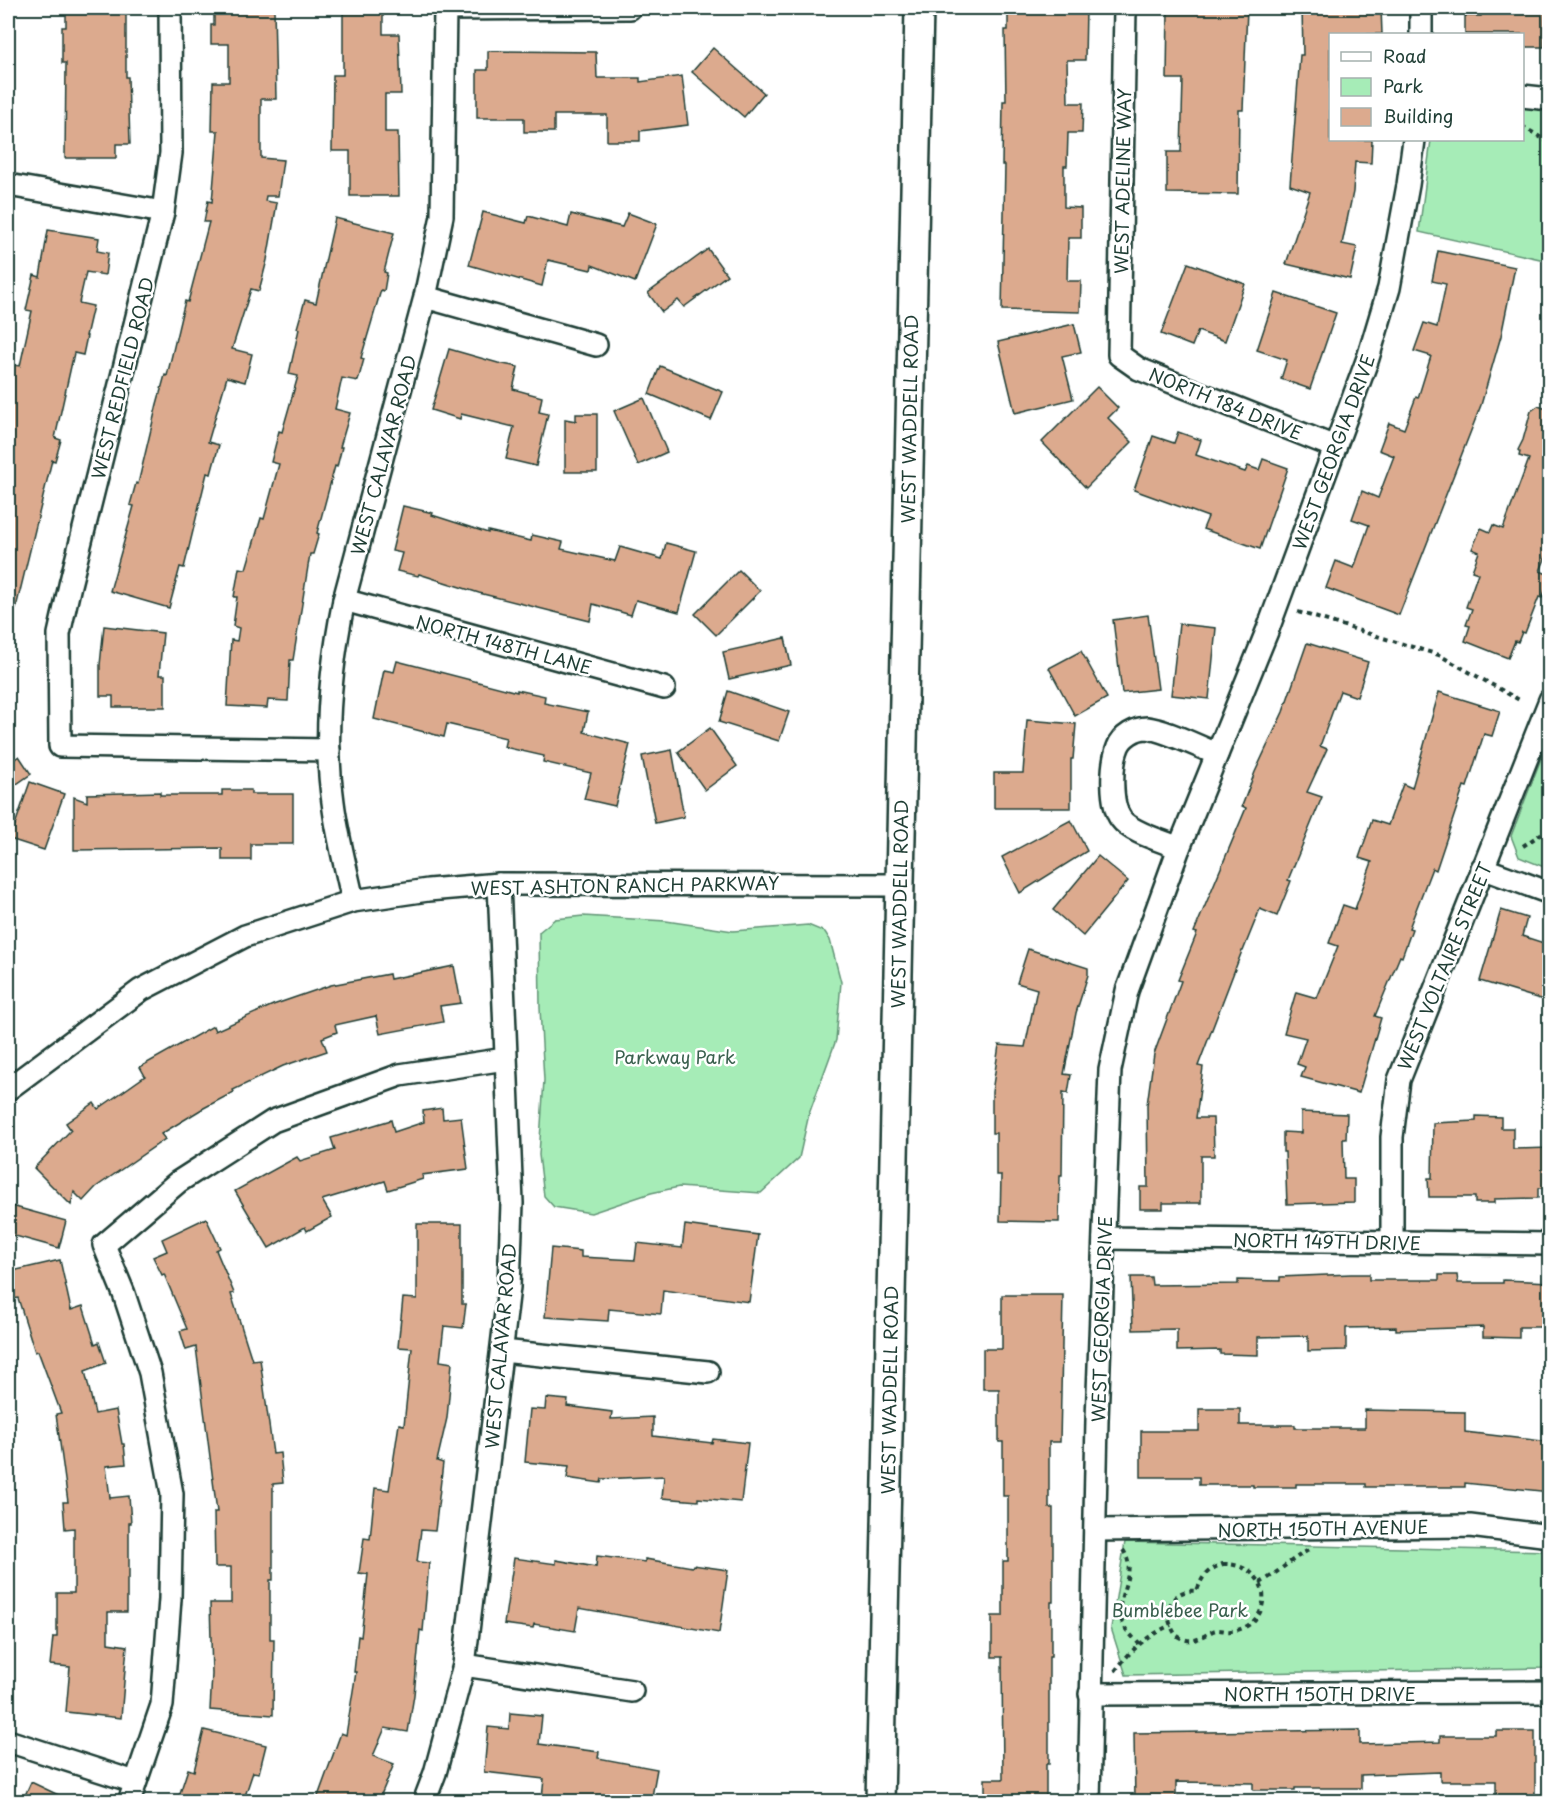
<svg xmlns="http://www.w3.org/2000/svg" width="1557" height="1809" font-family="'Playpen Sans',sans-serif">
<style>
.green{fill:#a6ecb7;stroke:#629476;stroke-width:1.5}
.building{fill:#dcaa8e;stroke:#1f3d34;stroke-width:1.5}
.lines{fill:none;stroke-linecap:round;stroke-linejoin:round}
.minor-casing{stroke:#1f3d34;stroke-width:26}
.major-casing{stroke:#1f3d34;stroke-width:32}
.path{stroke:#1f3d34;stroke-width:4;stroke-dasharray:4.5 4.5;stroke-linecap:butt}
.minor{stroke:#fff;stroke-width:21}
.major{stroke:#fff;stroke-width:27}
.labels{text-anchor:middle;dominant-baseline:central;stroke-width:5;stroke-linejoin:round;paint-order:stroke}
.street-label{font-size:18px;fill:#1f3d34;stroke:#fff}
.park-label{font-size:18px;fill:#3a604e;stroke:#fff}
</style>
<rect width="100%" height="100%" fill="#fff"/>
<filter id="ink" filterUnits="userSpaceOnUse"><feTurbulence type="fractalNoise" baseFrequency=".0167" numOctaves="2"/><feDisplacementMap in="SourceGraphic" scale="12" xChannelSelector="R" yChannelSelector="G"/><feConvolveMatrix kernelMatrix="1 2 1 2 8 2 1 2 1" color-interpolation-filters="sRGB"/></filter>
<g filter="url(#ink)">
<g class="green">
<polygon points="1523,108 1549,111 1549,261 1419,232 1431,140 1522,140"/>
<polygon points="1549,738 1550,869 1549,869 1519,857 1511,836"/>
<polygon points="583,916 666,921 733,931 808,925 825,932 830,940 841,982 836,1040 809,1114 799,1158 761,1193 679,1187 651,1193 591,1213 554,1207 544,1196 539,1155 544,1080 540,1008 539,932 555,919"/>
<polygon points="1125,1542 1549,1551 1549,1668 1126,1675 1111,1628"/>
</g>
<g class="building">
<polygon points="66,8 126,8 126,77 128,77 130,144 116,144 116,158 65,158 66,63 62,63 62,27 66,27"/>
<polygon points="214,8 274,8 276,99 261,99 261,158 283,160 278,196 266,196 265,201 277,203 267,260 259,291 251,289 232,349 252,354 245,382 227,377 208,442 219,445 211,474 207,473 184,568 180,567 169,608 110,591 134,506 130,505 136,483 138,484 157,404 165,375 167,376 181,317 185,301 188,302 209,222 204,222 208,201 212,202 218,131 212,131 213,82 229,82 229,44 211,44 211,25 214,25"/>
<polygon points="343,8 383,8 383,34 399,34 401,94 385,94 385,132 398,132 399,196 350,196 350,151 332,151 333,75 343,75"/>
<polygon points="1008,8 1086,8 1085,60 1067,60 1068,103 1083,103 1082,133 1068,133 1067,166 1064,166 1064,207 1081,208 1081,238 1068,238 1067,281 1081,281 1080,312 1002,310 1005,165 1002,165 1003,101 1006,101 1005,30 1008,30"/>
<polygon points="1168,8 1247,8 1243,110 1239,110 1238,194 1167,193 1167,152 1181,152 1183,79 1167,79"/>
<polygon points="1302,8 1381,8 1382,34 1330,34 1330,140 1372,140 1371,163 1355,162 1353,192 1342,244 1357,247 1350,279 1286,264 1310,192 1290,185 1300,55 1303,55"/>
<polygon points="1481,8 1545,8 1544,47 1522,47 1522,34 1465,34 1465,16 1481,16"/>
<polygon points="713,48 764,93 744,117 692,72"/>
<polygon points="488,51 596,52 597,78 640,78 640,82 682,76 688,125 640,131 640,141 607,141 607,115 554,115 554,132 524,132 524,118 477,118 477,70 488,70"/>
<polygon points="483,212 526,223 528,216 568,227 571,214 622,227 628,213 657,224 635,282 592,265 591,270 548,260 542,286 469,265"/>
<polygon points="335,218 394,233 384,272 387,273 384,291 381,290 361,358 364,359 358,381 342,378 335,409 350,413 340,447 342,447 337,467 335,466 317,533 319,534 313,554 310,554 293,660 290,660 288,701 268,700 267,708 227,706 231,640 237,641 239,628 233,626 237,597 234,597 239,568 246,569 261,518 264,519 279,464 271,462 279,431 282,432 298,376 289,374 299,329 297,328 305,300 316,303"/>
<polygon points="48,230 99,238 97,251 108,253 105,275 86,272 79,303 93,306 86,336 87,336 83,355 74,353 55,438 61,440 55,461 52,460 14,616 8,615 8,390 13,365 20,366 32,311 26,310 34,275 40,277"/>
<polygon points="708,249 727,275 684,307 678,300 662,312 648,293"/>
<polygon points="1438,251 1515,267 1501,336 1481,405 1399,615 1326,588 1336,561 1354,568 1369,525 1352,519 1362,491 1378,498 1394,456 1379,450 1389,423 1404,429 1416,397 1418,398 1431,356 1414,351 1424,323 1437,327 1446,284 1432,281"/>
<polygon points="1188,263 1245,284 1225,341 1198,331 1192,346 1161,334"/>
<polygon points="1276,293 1336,313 1310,389 1281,379 1287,360 1257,350"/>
<polygon points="1074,324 1081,352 1062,356 1073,399 1015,413 998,342"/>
<polygon points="449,349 498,363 518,367 513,389 542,397 539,412 548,414 536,466 506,459 514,427 461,414 460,419 431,410"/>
<polygon points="660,366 723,392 711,420 649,394"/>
<polygon points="1097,387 1118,408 1108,418 1132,442 1086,488 1042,442"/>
<polygon points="644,398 667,452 638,465 614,411"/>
<polygon points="1538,406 1550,410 1550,547 1540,571 1550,575 1550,579 1542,598 1539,597 1525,633 1522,632 1518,642 1515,641 1508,658 1465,641 1470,626 1466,625 1472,609 1466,607 1478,573 1472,571 1479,552 1472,549 1481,528 1490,532 1493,525 1503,529 1529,459 1519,456 1520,452 1518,450 1523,440 1531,411"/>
<polygon points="576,414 597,414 597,472 565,472 565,419 576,421"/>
<polygon points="1178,432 1201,440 1196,455 1245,472 1248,466 1259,470 1263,459 1288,468 1260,549 1203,529 1208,517 1134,490 1153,436 1174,443"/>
<polygon points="403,506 433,513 432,515 488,533 488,531 531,541 532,535 563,542 561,549 615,561 620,547 662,559 666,543 696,551 679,612 636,600 631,615 593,604 590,621 479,593 419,574 418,576 397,571 402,553 392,551"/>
<polygon points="739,570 760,591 716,635 695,614"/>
<polygon points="1148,615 1158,689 1122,693 1113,620"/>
<polygon points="1179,624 1216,628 1209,699 1171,695"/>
<polygon points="104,626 163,633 159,675 165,675 165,707 113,707 113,696 100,696 100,665"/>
<polygon points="785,638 791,665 729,679 723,652"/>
<polygon points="1307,643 1368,662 1357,697 1340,691 1320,746 1327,749 1307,792 1322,797 1288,880 1291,881 1277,916 1260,909 1243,951 1242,951 1198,1066 1203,1067 1196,1118 1213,1118 1214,1156 1201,1156 1201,1203 1163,1203 1163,1209 1140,1209 1140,1187 1148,1187 1147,1105 1154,1054 1181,981 1178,980 1197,933 1194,932 1246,808 1242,806 1255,772 1283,712"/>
<polygon points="1081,651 1107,698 1075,716 1049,668"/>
<polygon points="397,661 517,692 517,690 545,696 544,703 588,712 584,732 630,744 615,806 584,799 591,773 543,762 544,756 504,747 506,738 447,724 444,737 374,719 384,670 394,672"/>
<polygon points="728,691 789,712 779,741 719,722"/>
<polygon points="1439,692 1500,711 1492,736 1484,734 1467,787 1464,786 1436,870 1432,868 1409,928 1412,929 1402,957 1400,956 1375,1016 1381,1018 1359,1093 1301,1077 1305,1067 1297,1064 1306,1038 1284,1033 1296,992 1317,998 1338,946 1329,943 1343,905 1355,909 1372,862 1359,858 1372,820 1388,825 1403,784 1412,788"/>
<polygon points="1027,720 1076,724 1073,759 1071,759 1071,808 994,808 994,773 1023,773"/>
<polygon points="710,728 737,766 705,790 678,752"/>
<polygon points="672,750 684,817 655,823 642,756"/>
<polygon points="19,756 31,774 8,790 8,764"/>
<polygon points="30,782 64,794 44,850 10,839"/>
<polygon points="222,790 251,790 251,794 293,794 293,844 251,844 251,860 222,860 222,848 74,850 74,797 87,802 87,794 160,792 160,795 222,795"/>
<polygon points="1071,820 1087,851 1020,893 1002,857"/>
<polygon points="1098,856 1128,881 1083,936 1053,910"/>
<polygon points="1501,910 1527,918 1522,936 1550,945 1550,1002 1480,981"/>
<polygon points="1028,949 1088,968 1088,975 1076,1013 1064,1074 1071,1075 1068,1093 1063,1092 1062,1175 1060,1175 1059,1222 1000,1221 1001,1175 996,1175 996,1133 992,1133 992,1092 999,1045 1025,1047 1037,989 1017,983"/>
<polygon points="454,966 461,1003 440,1006 443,1022 380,1034 376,1016 335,1025 337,1032 322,1038 327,1051 283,1066 233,1090 234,1092 202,1109 161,1134 165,1139 96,1187 83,1201 74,1192 71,1205 34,1168 71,1130 66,1123 94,1103 98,1109 145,1076 140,1067 213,1026 215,1031 273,1005 331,985 389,974 390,979"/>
<polygon points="442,1108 443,1119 461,1117 468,1169 422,1175 423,1179 388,1190 385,1181 322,1200 332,1217 307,1231 305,1227 269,1248 235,1191 297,1157 300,1161 335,1150 331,1138 391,1120 394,1132 424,1122 423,1111"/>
<polygon points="1301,1112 1347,1114 1346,1139 1343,1139 1344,1179 1354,1179 1354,1202 1287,1204 1285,1152 1283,1152 1283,1132 1301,1133"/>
<polygon points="1476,1116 1501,1117 1501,1128 1513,1128 1513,1149 1550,1148 1550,1188 1538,1188 1538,1198 1494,1199 1494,1203 1475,1203 1475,1197 1429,1197 1428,1178 1432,1178 1433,1123 1476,1121"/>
<polygon points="8,1205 66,1221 59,1248 8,1234"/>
<polygon points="206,1218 220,1248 216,1250 234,1293 231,1294 252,1360 260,1359 273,1454 280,1453 283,1483 273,1484 273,1580 270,1580 270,1639 274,1639 273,1715 210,1710 212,1674 210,1603 231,1603 231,1567 215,1567 214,1512 217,1512 196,1347 186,1350 180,1331 187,1329 164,1274 162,1275 153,1257 167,1251 162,1239"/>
<polygon points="417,1224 462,1224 462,1304 466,1304 463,1328 444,1326 440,1361 452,1363 447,1418 437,1461 443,1463 435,1531 421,1530 417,1562 429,1563 423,1631 420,1630 414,1695 408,1732 385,1728 373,1756 394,1764 378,1802 316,1802 341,1733 346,1735 356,1672 354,1672 358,1636 361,1637 368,1574 359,1573 364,1538 370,1539 375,1488 389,1490 399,1424 404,1425 412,1348 398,1347 403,1298 417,1299"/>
<polygon points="685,1225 758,1235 749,1302 663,1290 661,1314 609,1309 608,1321 545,1317 551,1248 581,1251 581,1257 635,1260 637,1243 682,1248"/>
<polygon points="60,1260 71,1310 83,1306 95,1344 99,1342 106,1363 85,1371 95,1414 116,1410 122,1444 124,1444 126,1464 106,1466 110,1498 129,1496 131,1523 129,1523 129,1579 127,1579 127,1612 108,1612 108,1643 127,1646 121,1718 66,1712 70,1667 50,1665 53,1637 57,1637 57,1593 74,1593 74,1528 65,1529 63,1502 68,1502 56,1414 61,1413 38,1351 35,1352 18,1298 8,1300 8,1272"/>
<polygon points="1351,1274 1369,1274 1369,1280 1439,1280 1439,1275 1457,1275 1458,1283 1503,1283 1503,1280 1550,1282 1550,1327 1519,1327 1519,1338 1483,1337 1483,1327 1396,1330 1396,1327 1346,1328 1346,1350 1308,1351 1308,1336 1258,1337 1258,1355 1220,1354 1220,1350 1177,1351 1177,1329 1133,1330 1131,1277 1151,1277 1152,1285 1238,1284 1238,1280 1280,1281 1280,1277"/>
<polygon points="1002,1295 1063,1295 1060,1442 1049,1442 1049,1508 1053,1508 1053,1602 1051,1602 1051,1657 1049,1657 1049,1764 1046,1764 1046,1800 1028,1800 1028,1802 985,1802 985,1779 1003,1779 1002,1657 992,1657 992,1616 1003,1616 1003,1561 1008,1561 1008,1496 1003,1496 1003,1442 999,1442 999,1389 983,1389 983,1349 1002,1349"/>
<polygon points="546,1398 568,1400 567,1406 612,1412 611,1419 653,1417 653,1436 712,1443 713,1439 748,1443 741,1502 698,1498 698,1501 662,1498 664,1476 602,1479 601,1483 567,1478 569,1466 525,1462 530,1409 545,1410"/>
<polygon points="1199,1409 1240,1409 1240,1425 1295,1425 1295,1428 1365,1428 1365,1410 1465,1412 1465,1432 1550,1442 1550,1492 1465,1483 1465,1487 1366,1487 1366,1484 1296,1484 1296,1487 1253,1487 1253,1485 1199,1485 1199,1477 1141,1477 1141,1431 1199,1431"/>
<polygon points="597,1556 645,1562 645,1559 692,1567 693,1565 728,1570 719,1633 579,1608 575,1631 534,1624 533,1628 504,1624 514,1558 556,1564 556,1560 596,1567"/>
<polygon points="510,1713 542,1716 539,1744 599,1752 598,1758 657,1769 651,1802 572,1802 542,1798 544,1779 484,1772 488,1727 509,1729"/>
<polygon points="204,1730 266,1745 259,1773 253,1772 243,1802 194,1802 179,1796 188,1769 194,1771"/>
<polygon points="1360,1730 1360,1744 1440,1742 1440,1736 1496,1736 1496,1731 1535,1731 1535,1797 1496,1797 1496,1781 1440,1781 1440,1772 1361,1775 1361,1788 1295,1788 1295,1790 1253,1790 1253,1783 1176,1782 1176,1802 1135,1802 1134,1733"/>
<polygon points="31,1782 73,1802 22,1802"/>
</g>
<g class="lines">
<defs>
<g id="minor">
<polyline points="170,8 171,153 163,212 70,585 59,634 60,746 329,750"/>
<polyline points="1125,8 1119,355 1139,369 1335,447"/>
<polyline points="445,9 630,8"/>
<polyline points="1421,34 1421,8"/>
<polyline points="1522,96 1550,99"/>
<polyline points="8,185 163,212"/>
<polyline points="425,297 596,345"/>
<polyline points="344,600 664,688"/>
<path d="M1179 848C1164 841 1131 833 1121 819 1110 804 1111 764 1118 747 1122 736 1136 728 1147 728 1166 730 1199 747 1217 754"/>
<polyline points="1482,868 1550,893"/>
<path d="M353 901C346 868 337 835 333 802 323 736 331 665 344 600L425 297 442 216 445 8"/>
<polyline points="8,1089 141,990 245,936 353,901 428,890 499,884 899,885"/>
<polyline points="1104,1238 1550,1244"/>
<polyline points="1392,1242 1392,1137 1399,1080 1550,700"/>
<polyline points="502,1351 708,1372"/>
<polyline points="1095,1530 1470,1526 1550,1536"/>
<polyline points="464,1665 632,1691"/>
<polyline points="1090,1694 1550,1692"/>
<polyline points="8,1741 135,1782"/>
<polyline points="129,1802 162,1705 170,1599 172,1494 150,1373 124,1294 104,1245 178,1182 273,1121 400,1075 505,1059"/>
<polyline points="424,1802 435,1773 464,1665 509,1287 512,1203 499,884"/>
<polyline points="1089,1802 1097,1420 1110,1070 1127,991 1179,848 1268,629 1368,358 1389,288 1408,185 1414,140"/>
</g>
<polyline id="major" points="880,1802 919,8"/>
</defs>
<use href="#minor" class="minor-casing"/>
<use href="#major" class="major-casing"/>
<g class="path">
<polyline points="1522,126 1550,143"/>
<polyline points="1298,612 1439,655 1521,701"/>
<polyline points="1523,846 1550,828"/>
<path d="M1123 1550C1141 1575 1109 1598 1124 1626 1127 1632 1134 1638 1139 1644"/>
<path d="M1223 1564C1247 1563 1269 1581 1262 1607 1258 1621 1245 1630 1231 1631 1225 1632 1218 1628 1213 1631 1201 1637 1193 1645 1179 1637 1174 1634 1173 1630 1171 1626 1163 1607 1175 1588 1197 1591 1202 1576 1208 1569 1223 1564Z"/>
<path d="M1260 1583C1278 1573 1292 1558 1311 1549"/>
<path d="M1115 1671C1132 1649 1145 1637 1171 1625"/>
</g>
<use href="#minor" class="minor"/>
<use href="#major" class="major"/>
</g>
</g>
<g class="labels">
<g class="street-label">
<text transform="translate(1122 181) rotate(-89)">WEST ADELINE WAY</text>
<text transform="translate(122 378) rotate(-76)">WEST REDFIELD ROAD</text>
<text transform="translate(1226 403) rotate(22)">NORTH 184 DRIVE</text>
<text transform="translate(909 419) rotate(-89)">WEST WADDELL ROAD</text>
<text transform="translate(1333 452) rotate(-70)">WEST GEORGIA DRIVE</text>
<text transform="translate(383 455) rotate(-75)">WEST CALAVAR ROAD</text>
<text transform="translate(504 644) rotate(15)">NORTH 148TH LANE</text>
<text transform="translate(625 885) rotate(-1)">WEST ASHTON RANCH PARKWAY</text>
<text transform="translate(899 904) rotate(-89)">WEST WADDELL ROAD</text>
<text transform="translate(1444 966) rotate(-68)">WEST VOLTAIRE STREET</text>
<text transform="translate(1327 1241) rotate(1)">NORTH 149TH DRIVE</text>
<text transform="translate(1101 1319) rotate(-88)">WEST GEORGIA DRIVE</text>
<text transform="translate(500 1346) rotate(-85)">WEST CALAVAR ROAD</text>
<text transform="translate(889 1390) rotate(-89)">WEST WADDELL ROAD</text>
<text transform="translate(1323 1528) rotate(-1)">NORTH 150TH AVENUE</text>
<text x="1320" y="1693">NORTH 150TH DRIVE</text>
</g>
<g class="park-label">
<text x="675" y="1056">Parkway Park</text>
<text x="1180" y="1609">Bumblebee Park</text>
</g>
</g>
<rect width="1557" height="1809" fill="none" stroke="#fff" stroke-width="30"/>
<rect x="15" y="15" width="1527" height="1779" fill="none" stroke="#1f3d34" stroke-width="2" filter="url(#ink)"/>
<rect x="1329" y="33" width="195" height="108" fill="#ffffff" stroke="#a5b1ae" stroke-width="1.5"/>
<rect x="1341" y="52" width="30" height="9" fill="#ffffff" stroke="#a5b1ae" stroke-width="1.5"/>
<text x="1383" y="63" font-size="18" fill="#1f3d34">Road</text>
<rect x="1341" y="78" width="30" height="18" fill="#a6ecb7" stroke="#a5b1ae" stroke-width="1.5"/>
<text x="1383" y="93" font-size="18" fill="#1f3d34">Park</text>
<rect x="1341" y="108" width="30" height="18" fill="#dcaa8e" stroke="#a5b1ae" stroke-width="1.5"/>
<text x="1383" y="123" font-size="18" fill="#1f3d34">Building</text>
</svg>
